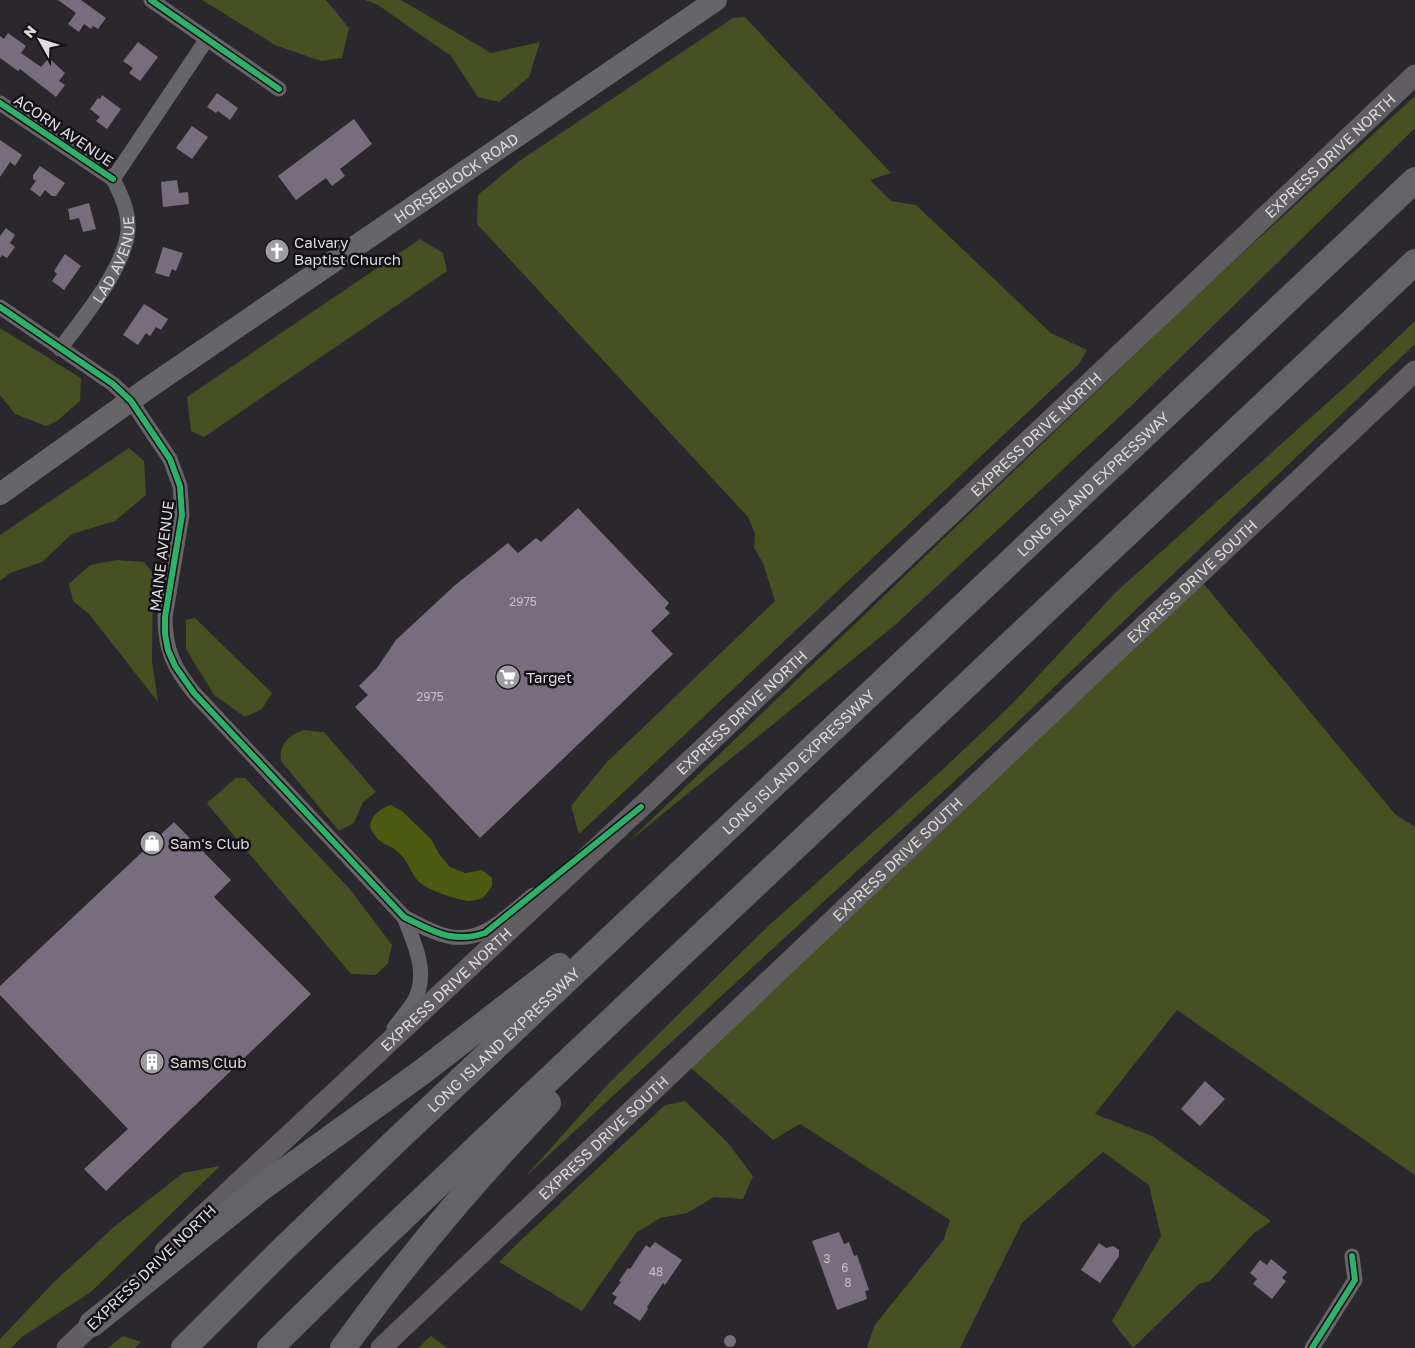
<svg xmlns="http://www.w3.org/2000/svg" width="1415" height="1348" font-family="'Golos Text',sans-serif">
<style>
.green{fill:#465022}
.water{fill:#4d5a11}
.building{fill:#786d7e}
.lines{fill:none;stroke-linecap:round;stroke-linejoin:round}
.street{stroke:#666567;stroke-width:15}
.secondary{stroke:#605e60;stroke-width:21}
.primary{stroke:#666568;stroke-width:22}
.highway{stroke:#646365;stroke-width:26}
.cycleway-casing{stroke:#131114;stroke-width:9}
.cycleway{stroke:#2db169;stroke-width:6}
.labels{text-anchor:middle;dominant-baseline:central;stroke-width:5;stroke-linejoin:round;paint-order:stroke}
.number-label{font-size:12px;fill:#c4c0c7}
.street-label{font-size:15px;fill:#dddbdf;stroke:#131114}
.poi-label{font-size:15px;fill:#dddbdf;stroke:#131114;text-anchor:start}
</style>
<rect width="100%" height="100%" fill="#2a282c"/>
<g class="green">
<polygon points="202,0 326,0 349,28 342,58 321,61 275,45"/>
<polygon points="365,0 401,0 491,53 540,42 529,77 499,102 478,97 451,56 378,5"/>
<polygon points="745,17 891,173 870,180 891,201 916,205 1051,333 1087,350 1079,364 579,834 571,806 606,763 775,601 763,563 754,548 755,534 748,517 477,224 478,195 518,162 733,18"/>
<polygon points="1415,96 1415,128 1130,407 895,625 627,843 1202,290"/>
<polygon points="420,239 443,253 447,271 204,437 191,431 187,397"/>
<polygon points="1415,321 1415,344 985,753 525,1177 610,1082 764,930 940,772 1012,704 1116,592 1355,378"/>
<polygon points="0,328 81,378 80,401 57,421 46,426 15,414 0,395"/>
<polygon points="129,448 144,461 146,495 115,521 72,534 42,562 10,573 0,581 0,535"/>
<polygon points="117,560 144,562 153,573 152,662 158,702 89,614 73,601 69,584 90,565"/>
<polygon points="1203,583 1395,814 1415,827 1415,1175 1177,1010 1095,1114 1152,1136 1271,1221 1254,1233 1210,1281 1199,1284 1133,1348 1112,1321 1161,1236 1149,1185 1103,1152 1022,1223 960,1348 867,1348 874,1326 944,1239 950,1220 800,1124 773,1140 683,1061"/>
<polygon points="195,618 272,693 262,709 245,717 214,695 186,649 186,620"/>
<path d="M303 730 324 732 376 792 363 802 354 823 339 831 281 761C280 743 287 737 303 730Z"/>
<polygon points="236,778 245,778 349,888 392,945 388,963 376,975 351,974 214,812 207,803"/>
<polygon points="685,1101 728,1143 753,1176 743,1199 714,1197 687,1213 660,1218 636,1233 582,1311 499,1262 518,1243 665,1105"/>
<polygon points="220,1166 91,1292 23,1336 11,1348 0,1348 0,1339 54,1282 115,1226 183,1173"/>
<polygon points="123,1336 141,1342 135,1348 108,1348"/>
<polygon points="431,1336 447,1348 418,1348"/>
</g>
<path class="water" d="M391 805 402 811 431 839 439 854 450 867 465 873 482 870 492 878V886L483 898C478 899 473 901 468 901 455 899 427 890 418 881 411 873 408 862 401 855 388 841 380 848 370 827 371 815 380 809 391 805Z"/>
<g class="building">
<polygon points="58,0 81,0 106,18 98,29 93,26 91,29 84,24 79,32 68,24 76,13"/>
<polygon points="8,33 26,46 21,53 41,67 49,58 65,73 59,81 65,85 56,97 20,69 18,71 0,58 0,36 4,39"/>
<polygon points="138,42 158,57 140,81 129,73 133,68 123,61"/>
<polygon points="217,93 238,108 230,120 218,111 216,113 207,107"/>
<polygon points="102,95 121,109 107,129 96,121 100,117 90,109 98,98 100,99"/>
<polygon points="354,119 372,144 340,169 345,176 332,186 326,178 296,200 278,176"/>
<polygon points="192,126 208,137 192,159 176,148"/>
<polygon points="0,140 22,155 15,166 10,162 0,177"/>
<polygon points="40,166 65,183 56,196 52,196 45,190 40,197 30,189 36,181 33,179 33,175"/>
<polygon points="177,180 179,193 188,192 189,204 163,207 161,182"/>
<polygon points="89,203 96,229 83,232 79,218 70,220 68,209"/>
<polygon points="6,228 15,235 10,243 15,247 7,258 2,255 0,258 0,236"/>
<polygon points="163,247 183,253 176,271 172,269 169,277 155,273"/>
<polygon points="65,254 81,266 64,290 52,281 57,274 54,271"/>
<polygon points="144,304 168,319 161,330 156,327 150,336 146,333 138,345 123,335"/>
<polygon points="578,508 669,603 665,608 670,613 651,631 673,654 480,838 355,707 368,695 359,686 377,668 396,640 454,586 508,543 518,553 536,538 541,542"/>
<polygon points="174,822 231,880 214,897 311,994 106,1191 84,1169 128,1129 0,995 0,986"/>
<polygon points="1205,1081 1225,1099 1200,1126 1181,1109"/>
<polygon points="839,1232 844,1244 849,1242 854,1256 857,1255 869,1290 865,1291 867,1299 837,1310 812,1241"/>
<polygon points="655,1242 682,1260 665,1285 663,1283 647,1307 648,1309 640,1321 613,1303 617,1297 612,1294 621,1282 619,1281 628,1268 630,1269 646,1245 650,1248"/>
<polygon points="1099,1243 1106,1248 1113,1246 1119,1250 1119,1256 1100,1283 1081,1270"/>
<polygon points="1271,1259 1287,1272 1282,1278 1286,1281 1272,1299 1253,1284 1257,1279 1250,1273 1260,1260 1267,1265"/>
<circle cx="730" cy="1341" r="6"/>
</g>
<g class="lines">
<g class="street">
<polyline points="151,0 279,89"/>
<polyline points="0,103 113,179"/>
<path d="M0 307 113 384 131 401 170 459 180 486 182 515 165 617C165 650 174 668 194 693L404 917C418 924 432 933 447 936 482 945 508 915 533 895"/>
<path id="s1" d="M60 349C83 318 125 268 128 230 129 211 121 195 113 179L207 39"/>
<path d="M394 1028C400 1020 407 1012 413 1003 430 975 415 945 404 917"/>
<polyline points="1312,1348 1355,1280 1352,1256"/>
</g>
<g class="secondary">
<path id="s2" d="M165 1251 641 807 1415 75"/>
<polyline points="67,1348 103,1314"/>
<path id="s3" d="M381 1348 1100 667 1415 371"/>
</g>
<path class="primary" id="s4" d="M0 494 151 386 716 0"/>
<g class="highway">
<polyline points="92,1324 260,1189 422,1072 559,966"/>
<path id="s5" d="M184 1348 280 1252 401 1136 1415 180"/>
<polyline points="270,1348 383,1237 526,1101 1415,262"/>
<path d="M343 1348C406 1261 474 1180 548 1103"/>
</g>
<defs>
<g id="cycleway">
<polyline points="151,0 279,89"/>
<polyline points="0,103 113,179"/>
<path d="M0 307 113 384 131 401 170 459 180 486 182 515 165 617V634L168 650 175 666 194 693 404 917C433 931 452 944 485 933L641 807"/>
<polyline points="1312,1348 1355,1280 1352,1256"/>
</g>
</defs>
<use href="#cycleway" class="cycleway-casing"/>
<use href="#cycleway" class="cycleway"/>
</g>
<defs>
<symbol id="church-disc" viewBox="-11 -11 22 22"><circle r="9.5" fill="#9e9ca0" stroke="#131114"/><path d="M-1.2-6h2.4v3.5h3.3v2.4h-3.3V6h-2.4V-.1h-3.3v-2.4h3.3Z" fill="#fff"/></symbol>
<symbol id="supermarket-disc" viewBox="-11 -11 22 22"><circle r="9.5" fill="#9e9ca0" stroke="#131114"/><path d="M-6-5.5h2.5l.6 2H6L4.5 2H-2.5L-4.4-4H-6ZM-1.5 3.2a1.3 1.3 0 1 0 .1 0ZM3 3.2a1.3 1.3 0 1 0 .1 0Z" fill="#fff"/></symbol>
<symbol id="shop-disc" viewBox="-11 -11 22 22"><circle r="9.5" fill="#9e9ca0" stroke="#131114"/><path d="M-5-2.5h2.3a2.7 3.5 0 0 1 5.4 0H5L5.5 6h-11ZM-1.5-2.5h3a1.5 2.3 0 0 0-3 0Z" fill="#fff"/></symbol>
<symbol id="building-disc" viewBox="-11 -11 22 22"><circle r="9.5" fill="#9e9ca0" stroke="#131114"/><path d="M-4-6H4V6H1V3H-1V6H-4ZM-2.5-4.3h1.7v1.8h-1.7ZM.8-4.3h1.7v1.8H.8ZM-2.5-1h1.7V.8h-1.7ZM.8-1h1.7V.8H.8Z" fill="#fff"/></symbol>
</defs>
<g fill-rule="evenodd">
<use href="#church-disc" x="263" y="237" width="28" height="28"/>
<use href="#supermarket-disc" x="494" y="663" width="28" height="28"/>
<use href="#shop-disc" x="138" y="829" width="28" height="28"/>
<use href="#building-disc" x="138" y="1048" width="28" height="28"/>
</g>
<g class="labels">
<g class="number-label">
<text x="523" y="601">2975</text>
<text x="430" y="696">2975</text>
<text x="827" y="1258">3</text>
<text x="845" y="1267">6</text>
<text x="656" y="1271">48</text>
<text x="848" y="1282">8</text>
</g>
<g class="street-label">
<text transform="translate(64 130) rotate(34)">ACORN AVENUE</text>
<text stroke="none"><textPath href="#s2" startOffset="1599">EXPRESS DRIVE NORTH</textPath></text>
<text stroke="none"><textPath href="#s4" startOffset="555">HORSEBLOCK ROAD</textPath></text>
<text stroke="none"><textPath href="#s1" startOffset="106">LAD AVENUE</textPath></text>
<text stroke="none"><textPath href="#s2" startOffset="1194">EXPRESS DRIVE NORTH</textPath></text>
<text stroke="none"><textPath href="#s5" startOffset="1254">LONG ISLAND EXPRESSWAY</textPath></text>
<text transform="translate(161 556) rotate(-83)">MAINE AVENUE</text>
<text stroke="none"><textPath href="#s3" startOffset="1116">EXPRESS DRIVE SOUTH</textPath></text>
<text stroke="none"><textPath href="#s2" startOffset="789">EXPRESS DRIVE NORTH</textPath></text>
<text stroke="none"><textPath href="#s5" startOffset="849">LONG ISLAND EXPRESSWAY</textPath></text>
<text stroke="none"><textPath href="#s3" startOffset="711">EXPRESS DRIVE SOUTH</textPath></text>
<text stroke="none"><textPath href="#s2" startOffset="384">EXPRESS DRIVE NORTH</textPath></text>
<text stroke="none"><textPath href="#s5" startOffset="444">LONG ISLAND EXPRESSWAY</textPath></text>
<text stroke="none"><textPath href="#s3" startOffset="306">EXPRESS DRIVE SOUTH</textPath></text>
<text transform="translate(151 1267) rotate(-44)">EXPRESS DRIVE NORTH</text>
</g>
<g class="poi-label">
<text x="294" y="242">Calvary<tspan x="294" dy="17">Baptist Church</tspan></text>
<text x="526" y="677">Target</text>
<text x="170" y="843">Sam's Club</text>
<text x="170" y="1062">Sams Club</text>
</g>
</g>
<g transform="translate(40 40) rotate(309)" stroke="#131114" stroke-width="4" paint-order="stroke">
<path d="M0-4L9 19L0 12L-9 19Z" fill="#dddbdf"/>
<text y="-8" font-size="14" font-weight="bold" text-anchor="middle" fill="#dddbdf">N</text>
</g>
</svg>
